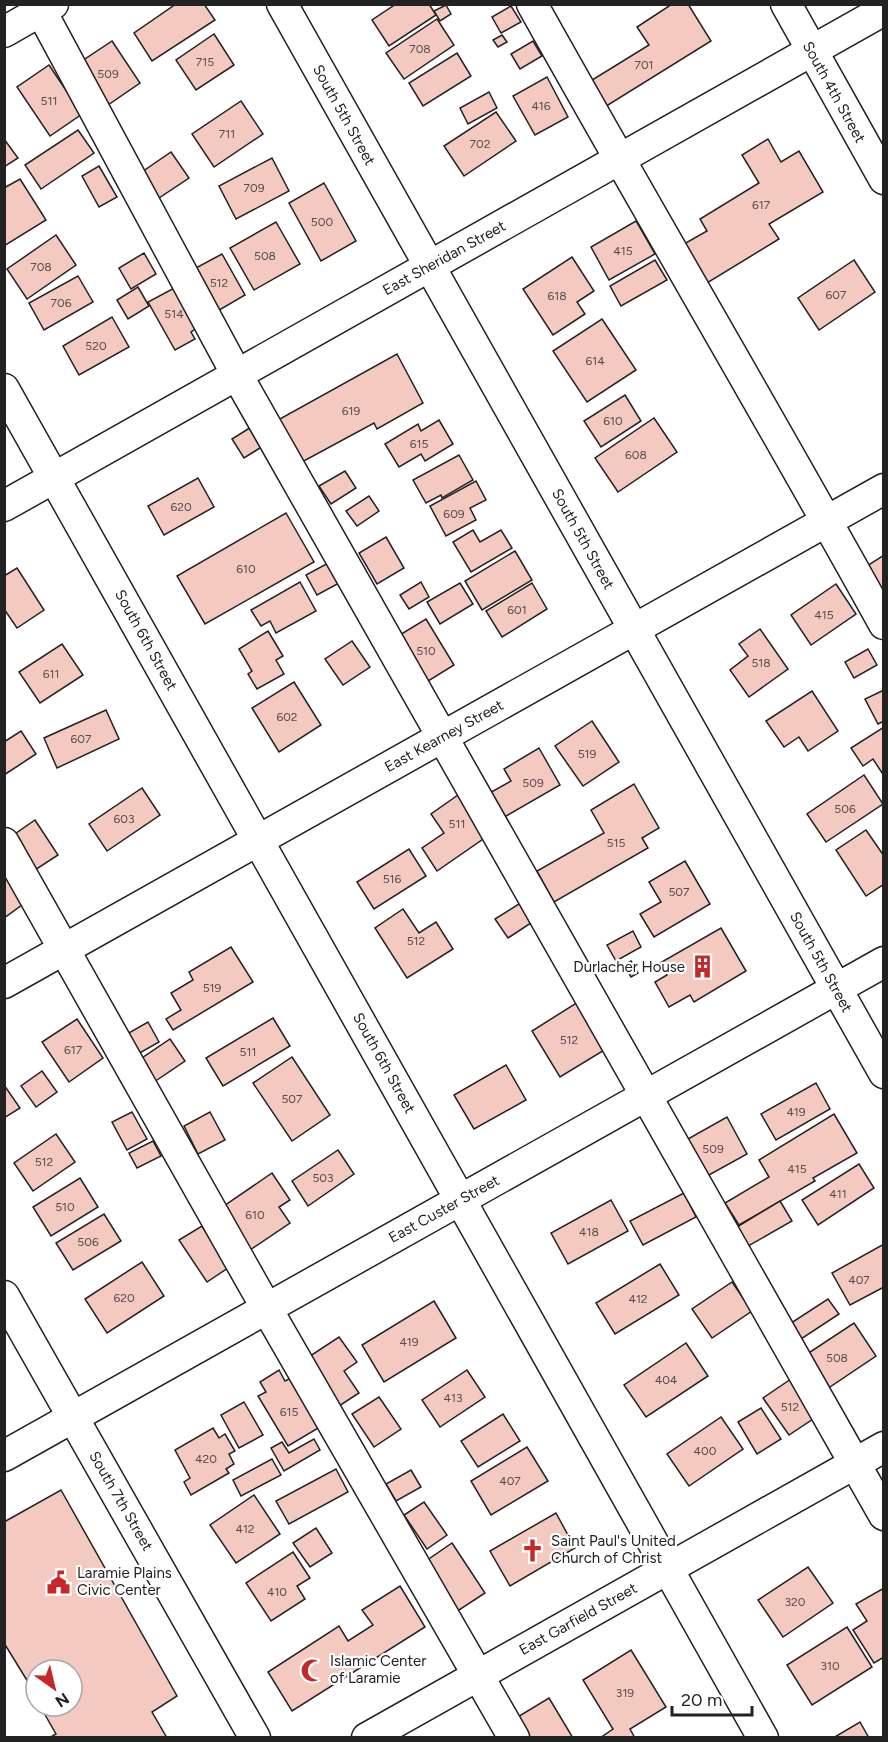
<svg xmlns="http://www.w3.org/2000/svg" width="888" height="1742" font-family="Figtree,sans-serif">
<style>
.building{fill:#f3c9c0;stroke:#222;stroke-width:1.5}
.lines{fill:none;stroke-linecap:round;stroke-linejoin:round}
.minor-casing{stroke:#222;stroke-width:33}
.minor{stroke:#fff;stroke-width:30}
.labels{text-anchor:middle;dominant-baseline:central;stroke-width:4.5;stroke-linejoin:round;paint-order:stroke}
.number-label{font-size:12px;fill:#564c4a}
.street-label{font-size:15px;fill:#222;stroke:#fff}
.poi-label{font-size:15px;fill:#222;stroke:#fff;text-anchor:start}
</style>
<rect width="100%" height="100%" fill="#fff"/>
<g class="building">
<polygon points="176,4 204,4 215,20 152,61 134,33"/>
<polygon points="396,4 429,4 436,15 389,46 372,20"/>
<polygon points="672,4 688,4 711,41 600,110 584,85 649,45 637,27"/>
<polygon points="446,5 451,14 440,21 434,11"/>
<polygon points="511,6 521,22 501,33 492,17"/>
<polygon points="437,19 454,45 404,79 386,53"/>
<polygon points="214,34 234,65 196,90 176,60"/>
<polygon points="502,35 507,42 498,47 493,40"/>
<polygon points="112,41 140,83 105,107 76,65"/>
<polygon points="533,41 542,56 520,69 511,54"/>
<polygon points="457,53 471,76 423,106 409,83"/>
<polygon points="49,65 82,114 50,136 17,87"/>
<polygon points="547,77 568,117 535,135 513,96"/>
<polygon points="489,92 497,108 468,124 460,108"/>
<polygon points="241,101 263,134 214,167 192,134"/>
<polygon points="496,112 516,141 464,176 444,146"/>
<polygon points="78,130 94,153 41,189 25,165"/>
<polygon points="4,139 18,158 4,167"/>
<polygon points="768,139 781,162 799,151 823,192 769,224 779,239 707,283 684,244 707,231 700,219 759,183 742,155"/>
<polygon points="171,152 189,178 156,200 139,174"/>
<polygon points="272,158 289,191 236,219 219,186"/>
<polygon points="99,166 117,197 99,207 82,176"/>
<polygon points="20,179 46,220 4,246 4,188"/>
<polygon points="324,183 356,241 321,261 289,203"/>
<polygon points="636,221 655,254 609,280 591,247"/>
<polygon points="276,222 300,264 254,290 230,248"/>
<polygon points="56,235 76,265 27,299 7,269"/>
<polygon points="144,253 156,274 131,289 119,268"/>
<polygon points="222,254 245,295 216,312 192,270"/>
<polygon points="572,257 594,291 577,302 585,314 553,335 523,289"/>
<polygon points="655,260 667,280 621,306 610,286"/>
<polygon points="854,260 875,292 819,330 798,298"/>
<polygon points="78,276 93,302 44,330 29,303"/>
<polygon points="178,286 200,326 191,332 195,339 175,350 148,302"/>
<polygon points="138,287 149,306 128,319 117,300"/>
<polygon points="112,317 129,347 79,375 63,346"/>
<polygon points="602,319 636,370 587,402 553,351"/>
<polygon points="397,354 423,403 377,429 374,423 302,462 278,420"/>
<polygon points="625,395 641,421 601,447 584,421"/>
<polygon points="654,418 677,452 618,492 595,458"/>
<polygon points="439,420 453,444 425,461 421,454 399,467 385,444 418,424 421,431"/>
<polygon points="256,424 268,443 244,458 232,439"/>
<polygon points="459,455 473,480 442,498 441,495 426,503 413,480"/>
<polygon points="345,471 356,488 331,504 319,486"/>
<polygon points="198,478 214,507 164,535 148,506"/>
<polygon points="476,481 486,500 470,508 476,520 446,536 430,506"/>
<polygon points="369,496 379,511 357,526 346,511"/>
<polygon points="286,513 314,562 205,624 177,576"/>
<polygon points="473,530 480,542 501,530 512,548 471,572 453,542"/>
<polygon points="386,537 404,568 377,584 359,553"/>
<polygon points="515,551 532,580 482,610 465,581"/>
<polygon points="884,555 884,593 859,571"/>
<polygon points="330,562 341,582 317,595 306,575"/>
<polygon points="17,568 44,610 17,628 4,609 4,576"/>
<polygon points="300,582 316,611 276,633 270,621 261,626 251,610"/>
<polygon points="421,582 429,597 409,609 400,595"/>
<polygon points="460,583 473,604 440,624 427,602"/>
<polygon points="532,583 547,609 502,637 486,611"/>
<polygon points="836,584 856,614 811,645 791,615"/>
<polygon points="426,619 454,665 425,683 398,636"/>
<polygon points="760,629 788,669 749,697 730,670 748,656 739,644"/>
<polygon points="268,631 283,656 276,660 284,674 257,689 248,674 252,671 239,649"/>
<polygon points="352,641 370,667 343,685 325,659"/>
<polygon points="62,644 83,675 40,703 19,672"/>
<polygon points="868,649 877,665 854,678 845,662"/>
<polygon points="294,682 321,725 279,752 252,708"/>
<polygon points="884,690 884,721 878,724 865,699"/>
<polygon points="812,691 838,731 808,751 799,737 784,747 766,721"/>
<polygon points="106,710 119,739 57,768 44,738"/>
<polygon points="592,721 619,762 583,786 555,746"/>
<polygon points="884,727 884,776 873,759 863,766 851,748"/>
<polygon points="21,731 36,754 4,775 4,742"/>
<polygon points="539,748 560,785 501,819 486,795 511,781 504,769"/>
<polygon points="864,775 883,804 826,842 807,814"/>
<polygon points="634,784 659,828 642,838 648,848 554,902 537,871 604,833 591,810"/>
<polygon points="142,788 160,815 107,851 89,824"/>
<polygon points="458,795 486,837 437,871 422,848 444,833 431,814"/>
<polygon points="35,820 58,855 35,870 12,836"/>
<polygon points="866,830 884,856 884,884 866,896 836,850"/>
<polygon points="409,849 426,876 374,909 357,882"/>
<polygon points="685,861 710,904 654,937 640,914 661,902 649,882"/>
<polygon points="4,871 26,902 4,918"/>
<polygon points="522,902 534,921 508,938 495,919"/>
<polygon points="403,909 419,933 436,922 453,949 407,978 375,928"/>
<polygon points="721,928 746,971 694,1002 690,995 669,1007 655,982 667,975 660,963"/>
<polygon points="633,931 641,947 616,961 607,945"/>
<polygon points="231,947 253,982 173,1030 166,1019 181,1010 171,993 193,980 189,972"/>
<polygon points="631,961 638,973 631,977 624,965"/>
<polygon points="578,1002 606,1049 560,1077 532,1031"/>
<polygon points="273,1018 290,1046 223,1086 206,1058"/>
<polygon points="77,1019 103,1058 69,1082 42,1042"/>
<polygon points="148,1022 159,1042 138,1054 127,1034"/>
<polygon points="170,1039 185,1061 154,1082 139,1060"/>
<polygon points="292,1057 330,1115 292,1141 253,1083"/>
<polygon points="506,1065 526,1100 474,1129 454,1095"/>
<polygon points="42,1071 57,1092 36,1107 21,1086"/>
<polygon points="816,1083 830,1109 776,1140 761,1114"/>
<polygon points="4,1085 20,1108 4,1118"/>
<polygon points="132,1112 147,1139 127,1150 112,1122"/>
<polygon points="210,1112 225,1140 198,1154 184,1126"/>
<polygon points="834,1114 857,1153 813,1178 815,1181 739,1225 725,1203 769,1177 759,1160"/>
<polygon points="727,1117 747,1154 700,1180 679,1144"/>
<polygon points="56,1134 75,1162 33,1191 14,1163"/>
<polygon points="153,1141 161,1156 137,1168 129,1153"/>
<polygon points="338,1150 354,1174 308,1206 292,1181"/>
<polygon points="859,1164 874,1188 818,1225 802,1200"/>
<polygon points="272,1173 290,1200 279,1207 290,1223 250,1250 221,1208"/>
<polygon points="80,1178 98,1207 51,1236 33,1207"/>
<polygon points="684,1193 696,1217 643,1245 630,1221"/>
<polygon points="611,1200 628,1231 568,1264 551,1233"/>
<polygon points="780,1201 792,1221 743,1249 732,1230"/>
<polygon points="104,1214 121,1241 73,1270 56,1243"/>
<polygon points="202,1226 228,1268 207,1282 179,1240"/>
<polygon points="884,1244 884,1287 850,1305 832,1273"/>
<polygon points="142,1262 164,1296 107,1333 85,1299"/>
<polygon points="660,1264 679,1295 615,1334 596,1303"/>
<polygon points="732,1282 752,1311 712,1338 692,1309"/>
<polygon points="828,1299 839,1314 798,1341 788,1325"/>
<polygon points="434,1301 456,1338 384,1382 362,1345"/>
<polygon points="854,1323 876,1356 821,1393 798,1360"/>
<polygon points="339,1337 357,1362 344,1371 359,1393 336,1408 304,1360"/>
<polygon points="686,1343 708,1376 646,1417 624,1385"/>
<polygon points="279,1370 285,1381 291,1378 320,1427 288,1446 258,1396 266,1392 260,1382"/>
<polygon points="467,1370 485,1397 440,1427 422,1400"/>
<polygon points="791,1379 816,1417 789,1435 763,1398"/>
<polygon points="379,1397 401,1429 374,1447 352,1414"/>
<polygon points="244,1402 263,1435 239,1448 221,1415"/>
<polygon points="761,1408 781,1439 757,1454 738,1422"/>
<polygon points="503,1414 520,1441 478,1467 461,1441"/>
<polygon points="721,1417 743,1449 689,1486 667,1454"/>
<polygon points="213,1428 219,1438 225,1434 235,1451 229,1454 234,1464 226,1469 229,1473 191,1495 184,1482 190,1478 175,1450"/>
<polygon points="314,1439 320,1450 284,1471 271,1448 282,1442 289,1453"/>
<polygon points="527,1447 548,1481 491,1515 471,1481"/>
<polygon points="272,1459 281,1475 241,1496 233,1480"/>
<polygon points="336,1469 348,1492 289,1524 276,1501"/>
<polygon points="411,1470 421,1487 396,1501 386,1484"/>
<polygon points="61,1490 177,1696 152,1712 167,1738 49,1738 56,1734 40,1706 72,1706 72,1670 36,1670 36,1695 4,1643 4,1522"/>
<polygon points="254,1495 280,1534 236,1563 210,1525"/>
<polygon points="424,1502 447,1535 427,1549 404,1515"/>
<polygon points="556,1513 575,1548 510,1586 490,1551"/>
<polygon points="316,1528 332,1553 310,1567 293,1543"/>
<polygon points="452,1543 485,1593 456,1612 423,1563"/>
<polygon points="293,1552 310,1578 297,1586 305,1599 271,1621 246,1583"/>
<polygon points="808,1567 833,1603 783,1637 758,1600"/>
<polygon points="400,1586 425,1627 292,1711 268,1672 339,1626 348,1641 373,1625 362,1610"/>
<polygon points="884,1588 884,1657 874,1663 853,1630 867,1621 856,1604"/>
<polygon points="847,1627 872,1667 812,1705 787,1665"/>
<polygon points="631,1650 666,1707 630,1729 635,1738 600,1738 613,1729 583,1680"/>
<polygon points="549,1698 573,1738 521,1738 511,1721"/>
<polygon points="860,1722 869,1738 833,1738"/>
</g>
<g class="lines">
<defs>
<g id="minor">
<polyline points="282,4 884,1073"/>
<path d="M532 4C648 212 769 416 884 624"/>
<polyline points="786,4 884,179"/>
<polyline points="41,11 237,375 884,1515"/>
<polyline points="4,32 53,4"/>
<polyline points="4,389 763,1738"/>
<polyline points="4,506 884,10"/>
<polyline points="4,843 267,1309 514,1738"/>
<polyline points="4,983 884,489"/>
<polyline points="4,1296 255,1738"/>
<polyline points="4,1456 884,962"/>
<polyline points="367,1738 884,1447"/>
</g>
</defs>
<use href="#minor" class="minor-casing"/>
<use href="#minor" class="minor"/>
</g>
<defs>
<symbol id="building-bare" viewBox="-9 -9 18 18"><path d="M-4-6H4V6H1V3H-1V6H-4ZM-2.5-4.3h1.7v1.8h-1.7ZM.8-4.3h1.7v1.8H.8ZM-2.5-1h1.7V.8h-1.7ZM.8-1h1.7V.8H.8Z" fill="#c62828" stroke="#fff" stroke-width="2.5" paint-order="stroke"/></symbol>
<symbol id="church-bare" viewBox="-9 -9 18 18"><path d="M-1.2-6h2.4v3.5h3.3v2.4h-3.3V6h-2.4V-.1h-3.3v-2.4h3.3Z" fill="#c62828" stroke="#fff" stroke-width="2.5" paint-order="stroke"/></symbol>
<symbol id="civic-bare" viewBox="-9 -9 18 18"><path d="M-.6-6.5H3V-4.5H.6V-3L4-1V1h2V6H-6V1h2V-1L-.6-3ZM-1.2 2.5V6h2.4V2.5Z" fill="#c62828" stroke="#fff" stroke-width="2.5" paint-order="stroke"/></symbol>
<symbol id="mosque-bare" viewBox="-9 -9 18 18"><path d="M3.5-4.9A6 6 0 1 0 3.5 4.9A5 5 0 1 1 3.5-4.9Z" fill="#c62828" stroke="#fff" stroke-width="2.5" paint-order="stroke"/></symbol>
</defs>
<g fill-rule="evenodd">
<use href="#building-bare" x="686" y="950" width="33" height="33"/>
<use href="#church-bare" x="516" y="1534" width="33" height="33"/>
<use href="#civic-bare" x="42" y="1566" width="33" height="33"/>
<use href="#mosque-bare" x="296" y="1654" width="33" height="33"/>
</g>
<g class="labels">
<g class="number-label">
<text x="420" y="49">708</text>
<text x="205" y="62">715</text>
<text x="644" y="65">701</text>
<text x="108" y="74">509</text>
<text x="49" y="101">511</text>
<text x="541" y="106">416</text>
<text x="227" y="134">711</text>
<text x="480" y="144">702</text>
<text x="254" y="188">709</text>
<text x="761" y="205">617</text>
<text x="322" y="222">500</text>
<text x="623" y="251">415</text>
<text x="265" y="256">508</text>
<text x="41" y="267">708</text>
<text x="219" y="283">512</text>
<text x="836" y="295">607</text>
<text x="557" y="296">618</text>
<text x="61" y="303">706</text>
<text x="174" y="314">514</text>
<text x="96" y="346">520</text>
<text x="595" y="361">614</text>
<text x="351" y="411">619</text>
<text x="613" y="421">610</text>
<text x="419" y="444">615</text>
<text x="636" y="455">608</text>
<text x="181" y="507">620</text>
<text x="454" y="514">609</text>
<text x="246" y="569">610</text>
<text x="517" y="610">601</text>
<text x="824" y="615">415</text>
<text x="426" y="651">510</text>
<text x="761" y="663">518</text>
<text x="51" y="674">611</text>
<text x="287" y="717">602</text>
<text x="81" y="739">607</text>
<text x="587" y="754">519</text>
<text x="533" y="783">509</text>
<text x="845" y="809">506</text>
<text x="124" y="819">603</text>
<text x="457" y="824">511</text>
<text x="616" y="843">515</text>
<text x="392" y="879">516</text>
<text x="679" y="892">507</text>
<text x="416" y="941">512</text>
<text x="212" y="988">519</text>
<text x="569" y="1040">512</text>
<text x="73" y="1050">617</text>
<text x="248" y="1052">511</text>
<text x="292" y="1099">507</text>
<text x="796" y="1112">419</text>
<text x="713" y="1149">509</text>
<text x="44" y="1162">512</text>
<text x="797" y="1169">415</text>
<text x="323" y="1178">503</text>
<text x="838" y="1194">411</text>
<text x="65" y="1207">510</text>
<text x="255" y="1215">610</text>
<text x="589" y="1232">418</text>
<text x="88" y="1242">506</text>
<text x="859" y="1280">407</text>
<text x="124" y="1298">620</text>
<text x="638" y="1299">412</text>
<text x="409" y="1342">419</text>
<text x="837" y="1358">508</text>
<text x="666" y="1380">404</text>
<text x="453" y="1398">413</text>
<text x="790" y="1407">512</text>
<text x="289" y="1412">615</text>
<text x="705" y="1451">400</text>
<text x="206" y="1459">420</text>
<text x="510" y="1481">407</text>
<text x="245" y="1529">412</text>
<text x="277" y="1592">410</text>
<text x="795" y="1602">320</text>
<text x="830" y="1666">310</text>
<text x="625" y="1693">319</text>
</g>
<g class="street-label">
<text transform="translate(834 92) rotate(61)">South 4th Street</text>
<text transform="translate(344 115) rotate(61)">South 5th Street</text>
<text transform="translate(444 258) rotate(-29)">East Sheridan Street</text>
<text transform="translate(583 539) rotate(61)">South 5th Street</text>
<text transform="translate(146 640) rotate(61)">South 6th Street</text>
<text transform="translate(444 736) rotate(-29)">East Kearney Street</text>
<text transform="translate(821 962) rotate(61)">South 5th Street</text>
<text transform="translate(384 1063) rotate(61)">South 6th Street</text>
<text transform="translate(444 1209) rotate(-29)">East Custer Street</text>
<text transform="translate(121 1501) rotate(60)">South 7th Street</text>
<text transform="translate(578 1619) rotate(-29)">East Garfield Street</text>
</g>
<g class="poi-label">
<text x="685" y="967" text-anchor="end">Durlacher House</text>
<text x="551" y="1541">Saint Paul's United<tspan x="551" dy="17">Church of Christ</tspan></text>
<text x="77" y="1573">Laramie Plains<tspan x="77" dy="17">Civic Center</tspan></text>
<text x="330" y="1661">Islamic Center<tspan x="330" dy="17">of Laramie</tspan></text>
</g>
</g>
<rect width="888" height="1742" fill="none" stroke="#222222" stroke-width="12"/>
<g transform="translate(54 1688) rotate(146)"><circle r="28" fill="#ffffff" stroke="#a7a7a7" stroke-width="1.5"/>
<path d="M0-4.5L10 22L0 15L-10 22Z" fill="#c62828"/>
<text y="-9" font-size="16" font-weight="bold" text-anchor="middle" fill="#222222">N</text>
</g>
<path d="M672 1706v9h80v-9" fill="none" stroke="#222222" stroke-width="3"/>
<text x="681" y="1706" font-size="18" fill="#222222" stroke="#ffffff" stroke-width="4.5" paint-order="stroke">20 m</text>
</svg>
